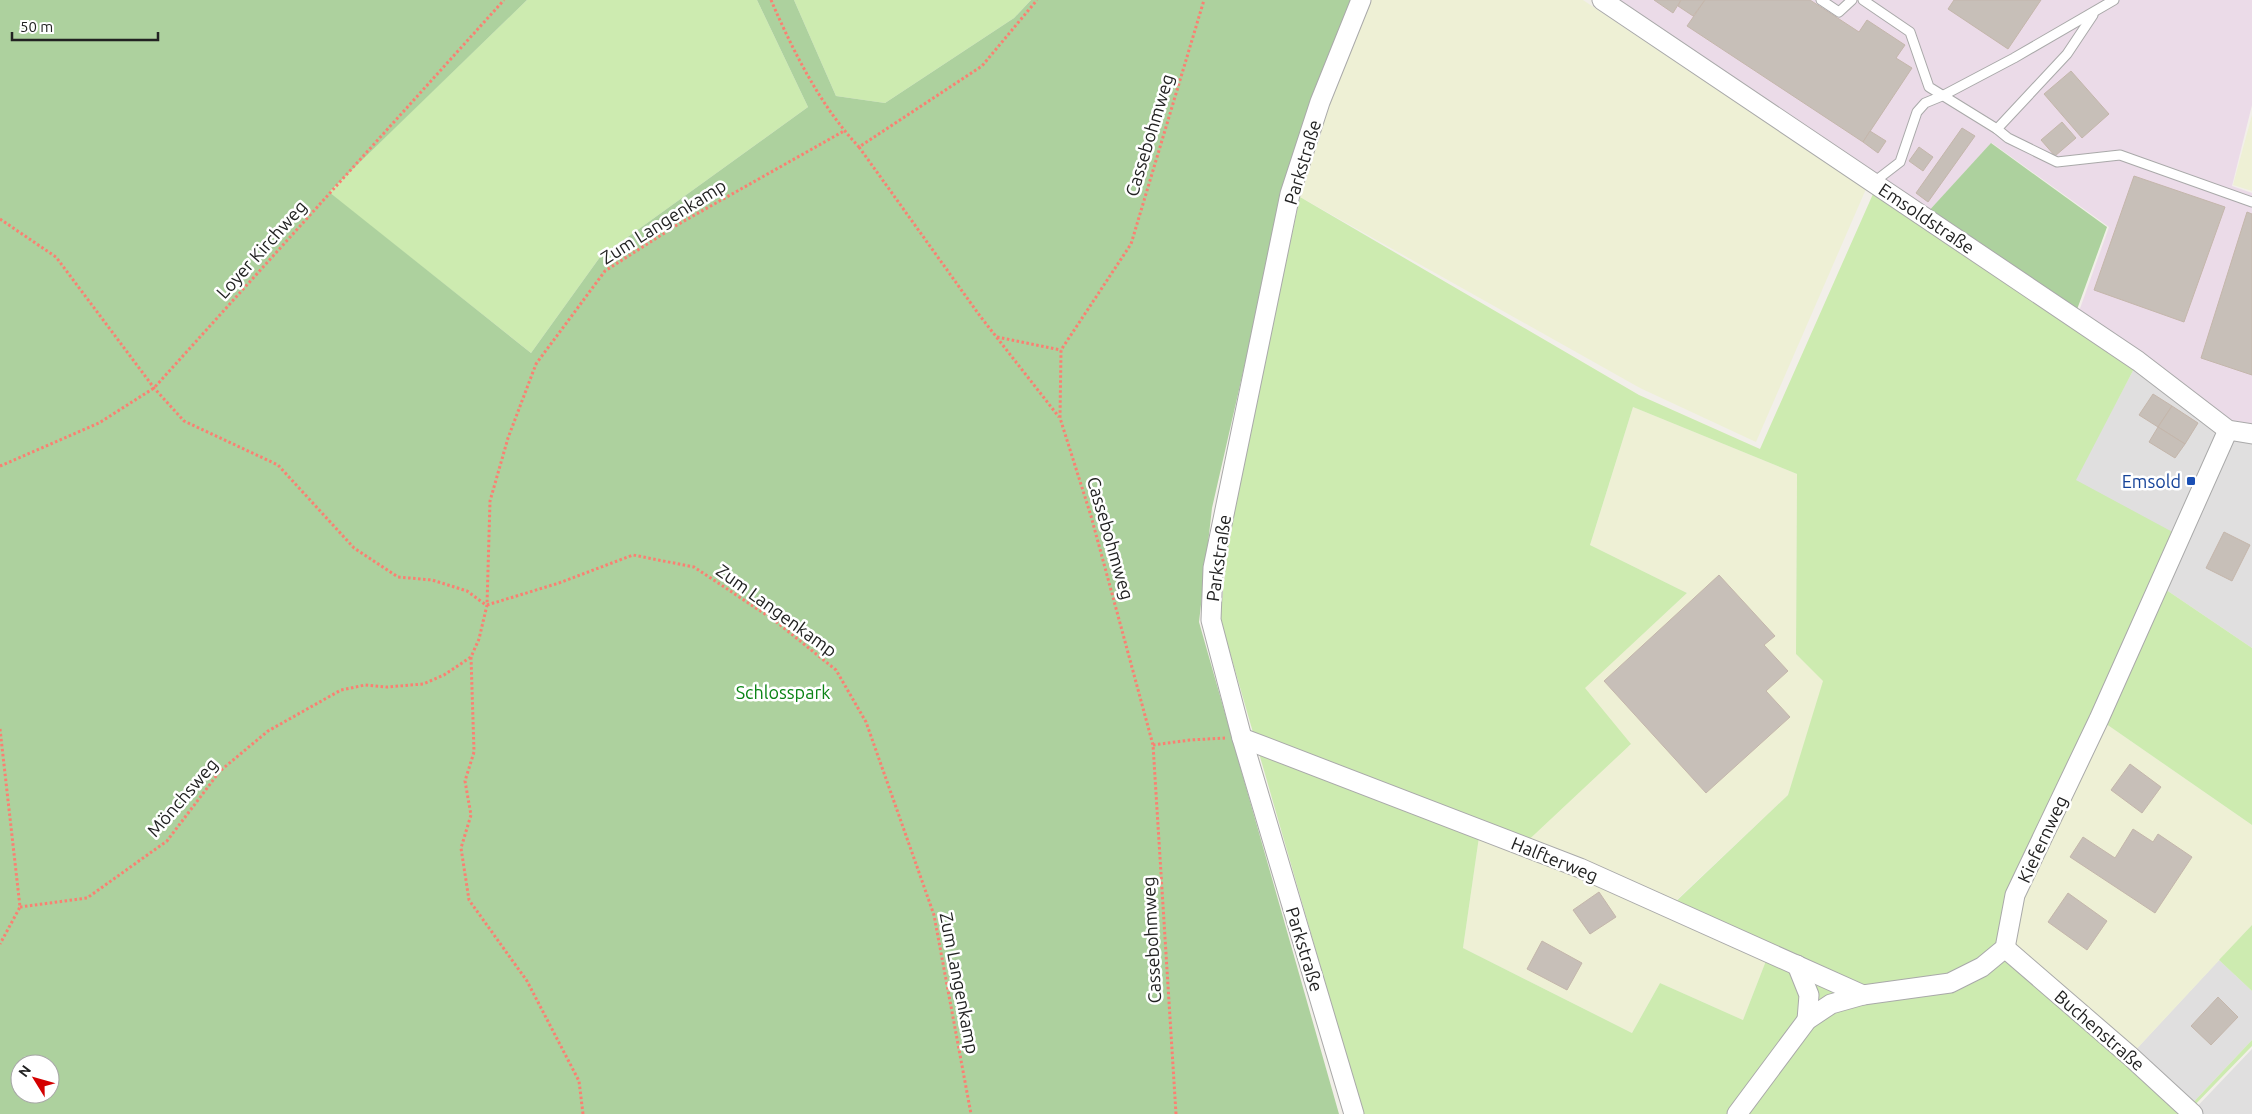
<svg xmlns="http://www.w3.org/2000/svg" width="2252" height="1114" font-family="Ubuntu,sans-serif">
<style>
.residential{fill:#e0dfdf}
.industrial{fill:#ebdbe8}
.farmland{fill:#eef0d5}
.grass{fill:#cdebb0;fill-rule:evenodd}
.forest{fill:#add19e;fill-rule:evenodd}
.building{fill:#c7bfb8;stroke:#c4b6ab}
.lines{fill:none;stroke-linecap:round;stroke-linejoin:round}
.lane-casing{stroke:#a9a9a9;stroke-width:11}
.street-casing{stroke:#a9a9a9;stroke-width:21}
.path{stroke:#fa8072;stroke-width:3;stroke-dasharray:2.5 2.5;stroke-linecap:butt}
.lane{stroke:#fff;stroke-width:9}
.street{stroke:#fff;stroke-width:19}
.transit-dot{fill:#1a4fb4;stroke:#fff;stroke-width:2}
.labels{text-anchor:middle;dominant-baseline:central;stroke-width:5;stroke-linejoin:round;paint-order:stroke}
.street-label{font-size:18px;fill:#222;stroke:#fff}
.transit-label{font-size:18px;fill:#164399;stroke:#fff;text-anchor:end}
.park-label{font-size:18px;fill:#0c8416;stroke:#fff}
</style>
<rect width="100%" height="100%" fill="#f2efe9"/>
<g class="residential">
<polygon points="2138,361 2252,434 2252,648 2159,585 2075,480"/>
<polygon points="2219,960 2252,991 2252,1040 2187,1109 2130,1056"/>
<polygon points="2252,1049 2252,1114 2195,1114 2192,1112"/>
</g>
<polygon class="industrial" points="1609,0 2252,0 2252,105 2232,186 2252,193 2252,430 2228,426 2077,317 2109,227 1992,143 1926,214"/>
<g class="farmland">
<polygon points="1370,0 1583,0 1866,189 1756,442 1640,388 1300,197 1327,105"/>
<polygon points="2252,115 2252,191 2233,185"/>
<polygon points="1633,407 1797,474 1796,654 1824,681 1788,795 1669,907 1769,953 1743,1020 1660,983 1632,1033 1463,948 1480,830 1631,745 1584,688 1687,593 1590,545"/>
<polygon points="2099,719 2252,825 2252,925 2130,1056 2005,948 2015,895"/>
</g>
<g class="grass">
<polygon points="527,0 757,0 808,107 600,257 531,353 328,192"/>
<polygon points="794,0 1031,0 1014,18 885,103 836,96"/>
<path d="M1873 194 2138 361 2076 480 2180 536 2159 585 2252 648V825L2099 719 2015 895 2005 948 2187 1109 2252 1040V1046L2186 1114H1363L1220 618 1232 511 1300 197 1639 395 1760 449ZM1633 407 1797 474 1796 654 1823 681 1788 795 1669 908 1769 953 1743 1020 1660 983 1632 1033 1463 948 1480 830 1522 846 1631 744 1585 688 1687 593 1590 545Z"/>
<polygon points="2252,925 2252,991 2219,960"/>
</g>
<g class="forest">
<path d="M0 0H527L329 192 531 353 600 257 808 107 757 0H794L836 96 885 103 1014 18 1031 0H1351L1287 179 1212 508 1199 622 1339 1114H0ZM20 1064H50V1094H20Z"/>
<polygon points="1991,143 2107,227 2075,315 1926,214"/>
</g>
<g class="building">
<polygon points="1654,0 1681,0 1673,13"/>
<polygon points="1681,0 1705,0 1693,16 1678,6"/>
<polygon points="1705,0 1810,0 1859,32 1867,20 1905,45 1896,58 1912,68 1863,142 1687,26"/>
<polygon points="1954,0 2041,0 2008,49 1948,9"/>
<polygon points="2071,71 2109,114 2082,138 2044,94"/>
<polygon points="2062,122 2076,138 2055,156 2041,140"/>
<polygon points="1962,128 1975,136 1928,202 1916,193"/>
<polygon points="1870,131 1886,141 1878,153 1863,142"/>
<polygon points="1919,147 1933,157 1923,171 1909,161"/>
<polygon points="2134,176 2225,207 2184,322 2094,290"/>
<polygon points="2247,212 2252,214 2252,375 2201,358"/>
<polygon points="2153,394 2172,406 2158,427 2139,415"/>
<polygon points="2172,406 2198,423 2185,444 2158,427"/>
<polygon points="2158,427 2185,444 2175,458 2149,442"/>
<polygon points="2224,532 2250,545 2232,581 2206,568"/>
<polygon points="1719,575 1775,636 1764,645 1788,671 1766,691 1790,717 1706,793 1604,681"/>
<polygon points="2130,764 2161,787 2142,813 2111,790"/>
<polygon points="2133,829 2153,842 2158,834 2192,857 2155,913 2070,857 2083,837 2115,858"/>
<polygon points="1599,892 1616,917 1590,934 1573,910"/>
<polygon points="2068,893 2107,921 2087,950 2048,922"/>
<polygon points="1542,941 1582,963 1567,990 1527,969"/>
<polygon points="2218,997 2238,1017 2211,1045 2191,1026"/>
</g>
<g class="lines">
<defs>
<g id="lane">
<polyline points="1821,0 1839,12 1852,0"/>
<polyline points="1863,0 1910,32 1929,87 1997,129 2008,138 2057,162 2120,155 2252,202"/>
<polyline points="1997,129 2067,54 2093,15"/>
<polyline points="1874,182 1900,162 1917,112 1925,103 1942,96 2014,58 2114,0"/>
</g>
<g id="street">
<polyline points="1602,0 2138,361 2228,430 2252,434"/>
<polyline points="1242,738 1580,868 1863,995"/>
<polyline points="2005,948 2130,1056 2193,1114"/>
<polyline points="1797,965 1809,995 1807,1020"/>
<polyline points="1354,1114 1242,738 1211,620 1213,568 1290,194 1320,102 1361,0"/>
<polyline points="1737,1114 1807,1020 1831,1004 1863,995 1950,983 1982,967 2005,948 2015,895 2099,719 2228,430"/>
</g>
</defs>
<use href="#lane" class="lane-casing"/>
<use href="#street" class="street-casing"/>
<g class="path">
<path d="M771 0C793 51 821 107 859 147L982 66 1037 0"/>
<polyline points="859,147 980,316 1059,417"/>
<polyline points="0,219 56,257 154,388 184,421 278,465 354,548 398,577 432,580 467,591 486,605"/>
<polyline points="997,337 1061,350"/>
<polyline points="0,466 99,423 154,388 504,0"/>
<polyline points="487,605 559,583 633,555 694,567 774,620 836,670 866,722 934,915 971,1114"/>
<polyline points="0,729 20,907 0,944"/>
<polyline points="1153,745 1190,740 1225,738"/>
<polyline points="20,907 87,898 167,841 220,771 268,731 341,690 365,685 387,687 423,684 444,675 471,657"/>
<polyline points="583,1114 579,1081 527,981 469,900 461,848 471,815 465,781 474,752 471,657 479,639 487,605 490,501 508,438 536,364 605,271 677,225 844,131"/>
<polyline points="1176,1114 1153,745 1091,516 1060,418 1061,350 1131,244 1204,0"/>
</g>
<use href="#lane" class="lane"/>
<use href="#street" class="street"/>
</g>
<rect class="transit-dot" x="2186" y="476" width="10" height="10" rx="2.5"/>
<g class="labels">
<g class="street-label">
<text transform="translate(1149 135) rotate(-73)">Cassebohmweg</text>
<text transform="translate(1302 162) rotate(-73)">Parkstraße</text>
<text transform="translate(1927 218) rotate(34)">Emsoldstraße</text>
<text transform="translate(663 221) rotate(-32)">Zum Langenkamp</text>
<text transform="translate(261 249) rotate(-48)">Loyer Kirchweg</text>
<text transform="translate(1111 538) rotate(74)">Cassebohmweg</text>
<text transform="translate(1218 558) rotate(-82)">Parkstraße</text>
<text transform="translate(777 610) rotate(36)">Zum Langenkamp</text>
<text transform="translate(182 797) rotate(-49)">Mönchsweg</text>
<text transform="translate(2042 839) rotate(-65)">Kiefernweg</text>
<text transform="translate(1555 859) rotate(22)">Halfterweg</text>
<text transform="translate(1151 940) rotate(-93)">Cassebohmweg</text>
<text transform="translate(1305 949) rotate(73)">Parkstraße</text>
<text transform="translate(960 983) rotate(79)">Zum Langenkamp</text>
<text transform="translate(2100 1030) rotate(41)">Buchenstraße</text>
</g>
<g class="transit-label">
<text x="2181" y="481">Emsold</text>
</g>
<g class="park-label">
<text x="783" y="692">Schlosspark</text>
</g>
</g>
<g transform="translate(35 1079) rotate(307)"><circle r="24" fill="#ffffff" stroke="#a7a7a7"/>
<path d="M0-4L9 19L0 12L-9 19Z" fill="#d40000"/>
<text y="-8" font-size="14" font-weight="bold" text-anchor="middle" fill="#222222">N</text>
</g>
<path d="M12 32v8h146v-8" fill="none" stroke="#222222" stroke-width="2.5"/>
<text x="20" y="32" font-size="15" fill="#222222" stroke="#ffffff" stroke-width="4" paint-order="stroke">50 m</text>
</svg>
